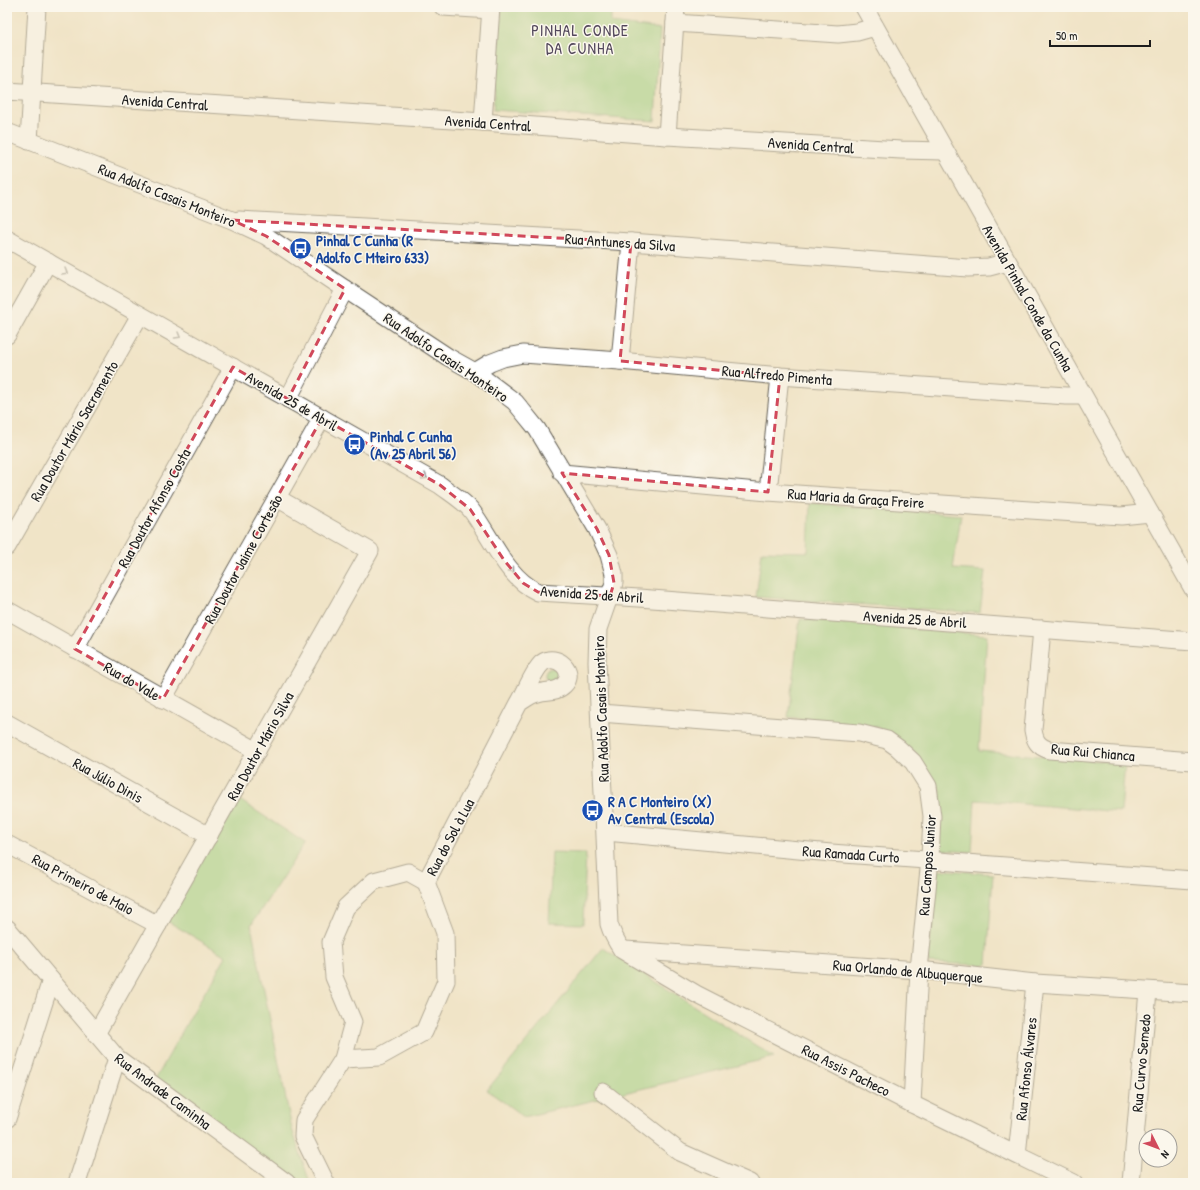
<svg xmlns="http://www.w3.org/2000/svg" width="1200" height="1190" font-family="'Patrick Hand',sans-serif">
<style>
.green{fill:#97d082;stroke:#5a764f}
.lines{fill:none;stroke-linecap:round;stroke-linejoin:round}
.minor-casing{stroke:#666258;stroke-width:19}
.minor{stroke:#fff;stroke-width:17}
.oneway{stroke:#999}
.marked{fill:none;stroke:#d1495b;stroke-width:3;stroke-dasharray:8 5;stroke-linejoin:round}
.labels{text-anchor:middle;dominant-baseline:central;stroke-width:3;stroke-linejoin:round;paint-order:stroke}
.street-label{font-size:15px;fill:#1c1c1c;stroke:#fbf7ec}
.transit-label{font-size:15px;font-weight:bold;fill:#164399;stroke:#fbf7ec;text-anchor:start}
.neighbourhood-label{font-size:16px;letter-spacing:1px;fill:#52475b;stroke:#fbf7ec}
</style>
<rect width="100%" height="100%" fill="#fbf7ec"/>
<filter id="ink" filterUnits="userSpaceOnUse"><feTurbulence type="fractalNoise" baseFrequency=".025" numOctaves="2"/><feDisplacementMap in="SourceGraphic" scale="8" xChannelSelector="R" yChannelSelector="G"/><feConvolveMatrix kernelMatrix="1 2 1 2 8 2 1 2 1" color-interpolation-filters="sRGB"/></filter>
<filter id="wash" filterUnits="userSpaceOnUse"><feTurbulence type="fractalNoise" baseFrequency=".012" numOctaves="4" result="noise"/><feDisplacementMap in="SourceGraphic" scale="16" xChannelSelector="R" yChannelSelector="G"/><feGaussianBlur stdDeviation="0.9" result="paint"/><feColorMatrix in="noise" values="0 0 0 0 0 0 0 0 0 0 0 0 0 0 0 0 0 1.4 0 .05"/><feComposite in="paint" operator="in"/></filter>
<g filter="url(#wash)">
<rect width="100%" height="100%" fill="#f0e4c7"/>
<g class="green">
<polygon points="502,7 611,7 611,23 660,29 655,121 493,110"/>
<polygon points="810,503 961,515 953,569 985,571 980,613 756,597 762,551 808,552"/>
<polygon points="800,619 987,635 979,751 1125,763 1121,812 975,800 972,852 939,850 940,790 916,753 877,727 788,717"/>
<circle cx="552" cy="675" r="7"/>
<polygon points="232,795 305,843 251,925 292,1129 310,1183 287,1183 153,1084 189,1019 226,956 162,918"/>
<polygon points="552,852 586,853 583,924 549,923"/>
<polygon points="935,869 993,874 987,965 928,963"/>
<polygon points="603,948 774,1057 524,1117 487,1090"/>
</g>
</g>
<g filter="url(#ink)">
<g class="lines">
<defs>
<g id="minor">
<polyline points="443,7 491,10"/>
<polyline points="864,7 1193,589"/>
<polyline points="675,23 838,34 857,32 875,27"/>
<polyline points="7,91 483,122 667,136 901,150 944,151"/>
<polyline points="483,122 491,7"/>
<path d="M7 132 232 220 266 236 345 289 448 357 475 372 515 402 524 413 537 429 597 529 609 555 614 574V583L598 629 597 662 609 924C612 934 616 941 622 950L696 994 912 1104 1074 1183"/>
<polyline points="667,136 676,7"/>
<polyline points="29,141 37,7"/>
<polyline points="239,220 631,242 968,268 989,267 1008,262"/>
<path d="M7 239 440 485C449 492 464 501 471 510 491 536 506 578 538 592L639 598 1193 641"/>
<polyline points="7,335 48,262"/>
<polyline points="620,361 631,242"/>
<polyline points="475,372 490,363 503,358 523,354 620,361 780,376 1066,396 1083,396"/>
<polyline points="288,399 345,289"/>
<polyline points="562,473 768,492 1000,508 1121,516 1150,513"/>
<polyline points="768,492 780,376"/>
<polyline points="7,547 140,315"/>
<polyline points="7,610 257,751"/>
<path d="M1042 629 1033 730C1035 742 1038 746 1049 750L1193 761"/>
<polyline points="75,649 233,367"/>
<polyline points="163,699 322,418"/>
<polyline points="600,713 859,733 887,740 898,748 913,762 928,786 932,816 930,859 919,970 912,1104"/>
<polyline points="7,723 209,836"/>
<polyline points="606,832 831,853 1193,880"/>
<polyline points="7,844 158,925"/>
<polyline points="7,928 117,1058 287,1183"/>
<polyline points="625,950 919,970 1035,983 1193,993"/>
<polyline points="96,1034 370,551 277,498"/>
<path d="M343 1059 379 1057 424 1032 446 981 445 933 426 882 519 703C525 699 531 694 538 693 547 690 556 693 564 685 577 672 557 652 542 663 534 670 525 693 519 703"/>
<polyline points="603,1092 680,1152 750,1183"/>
<polyline points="7,1119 51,980"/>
<polyline points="1017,1155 1035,983"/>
<polyline points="77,1183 117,1058"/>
<polyline points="326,1183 303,1136 304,1120 343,1059 353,1022 334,977 331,942 346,907 374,881 408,872 426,882"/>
<polyline points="1131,1183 1148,991"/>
</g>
</defs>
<use href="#minor" class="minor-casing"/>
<use href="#minor" class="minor"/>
</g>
<defs><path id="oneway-chevron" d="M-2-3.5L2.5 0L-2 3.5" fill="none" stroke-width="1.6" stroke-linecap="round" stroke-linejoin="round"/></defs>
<g class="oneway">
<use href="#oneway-chevron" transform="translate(65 272) rotate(30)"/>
<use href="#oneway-chevron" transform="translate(178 336) rotate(30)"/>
<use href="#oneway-chevron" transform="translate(425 477) rotate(30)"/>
<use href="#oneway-chevron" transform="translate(512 570) rotate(50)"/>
</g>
</g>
<path d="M0 0H1200V1190H0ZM232 220 631 242 620 361 780 376 768 492 562 473 597 529 609 555 614 583 610 596 538 592 523 583 504 560 470 509 440 485 322 418 163 699 75 649 233 367 288 399 345 289 266 236Z" fill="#f0e4c7" fill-opacity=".55" fill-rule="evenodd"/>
<path class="marked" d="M232 220 631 242 620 361 780 376 768 492 562 473 597 529 609 555 614 583 610 596 538 592 523 583 504 560 470 509 440 485 322 418 163 699 75 649 233 367 288 399 345 289 266 236Z"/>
<defs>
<symbol id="bus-disc" viewBox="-11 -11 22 22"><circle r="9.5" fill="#1a4fb4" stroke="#fbf7ec"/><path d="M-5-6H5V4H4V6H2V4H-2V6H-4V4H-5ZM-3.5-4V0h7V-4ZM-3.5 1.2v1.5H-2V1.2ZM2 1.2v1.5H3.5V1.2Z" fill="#fff"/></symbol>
</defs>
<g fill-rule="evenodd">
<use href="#bus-disc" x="288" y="236" width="25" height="25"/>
<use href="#bus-disc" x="342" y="432" width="25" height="25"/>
<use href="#bus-disc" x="580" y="798" width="25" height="25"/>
</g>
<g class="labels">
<g class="street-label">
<text transform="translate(165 102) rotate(4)">Avenida Central</text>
<text transform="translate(488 123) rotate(4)">Avenida Central</text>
<text transform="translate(811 145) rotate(4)">Avenida Central</text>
<text transform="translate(167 195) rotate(22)">Rua Adolfo Casais Monteiro</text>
<text transform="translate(620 242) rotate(4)">Rua Antunes da Silva</text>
<text transform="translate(1028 298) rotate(60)">Avenida Pinhal Conde da Cunha</text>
<text transform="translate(446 357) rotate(34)">Rua Adolfo Casais Monteiro</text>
<text transform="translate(777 375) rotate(5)">Rua Alfredo Pimenta</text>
<text transform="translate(292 401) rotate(30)">Avenida 25 de Abril</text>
<text transform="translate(74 431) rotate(-60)">Rua Doutor Mário Sacramento</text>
<text transform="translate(856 498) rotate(4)">Rua Maria da Graça Freire</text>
<text transform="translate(154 508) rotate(-61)">Rua Doutor Afonso Costa</text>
<text transform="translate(243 559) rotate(-61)">Rua Doutor Jaime Cortesão</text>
<text transform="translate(592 594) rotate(4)">Avenida 25 de Abril</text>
<text transform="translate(915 619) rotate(4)">Avenida 25 de Abril</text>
<text transform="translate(132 681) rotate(30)">Rua do Vale</text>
<text transform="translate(601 709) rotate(-92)">Rua Adolfo Casais Monteiro</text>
<text transform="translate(260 746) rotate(-61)">Rua Doutor Mário Silva</text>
<text transform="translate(1093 752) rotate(5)">Rua Rui Chianca</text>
<text transform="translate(108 780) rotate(29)">Rua Júlio Dinis</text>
<text transform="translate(450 837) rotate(-62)">Rua do Sol à Lua</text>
<text transform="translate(851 854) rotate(4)">Rua Ramada Curto</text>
<text transform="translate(927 865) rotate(-86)">Rua Campos Junior</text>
<text transform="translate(83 884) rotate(28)">Rua Primeiro de Maio</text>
<text transform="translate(908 971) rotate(5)">Rua Orlando de Albuquerque</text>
<text transform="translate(1141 1063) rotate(-85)">Rua Curvo Semedo</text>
<text transform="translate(1026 1069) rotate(-84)">Rua Afonso Álvares</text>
<text transform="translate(846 1070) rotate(27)">Rua Assis Pacheco</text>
<text transform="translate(163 1091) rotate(37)">Rua Andrade Caminha</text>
</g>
<g class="transit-label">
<text x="316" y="240">Pinhal C Cunha (R<tspan x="316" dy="17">Adolfo C Mteiro 633)</tspan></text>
<text x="370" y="436">Pinhal C Cunha<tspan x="370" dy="17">(Av 25 Abril 56)</tspan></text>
<text x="608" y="801">R A C Monteiro (X)<tspan x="608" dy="17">Av Central (Escola)</tspan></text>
</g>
<g class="neighbourhood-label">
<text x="580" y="30">PINHAL CONDE<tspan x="580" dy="18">DA CUNHA</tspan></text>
</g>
</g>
<rect width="1200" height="1190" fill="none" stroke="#fbf7ec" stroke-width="24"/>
<g transform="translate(1158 1148) rotate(132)"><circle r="19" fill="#fbf7ec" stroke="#a29f99"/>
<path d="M0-3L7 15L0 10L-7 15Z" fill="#d1495b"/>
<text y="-6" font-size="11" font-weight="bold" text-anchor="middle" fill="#1c1c1c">N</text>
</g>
<path d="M1050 40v6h100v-6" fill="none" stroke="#1c1c1c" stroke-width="2"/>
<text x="1056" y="40" font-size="12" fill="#1c1c1c" stroke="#fbf7ec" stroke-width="3" paint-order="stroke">50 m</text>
</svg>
